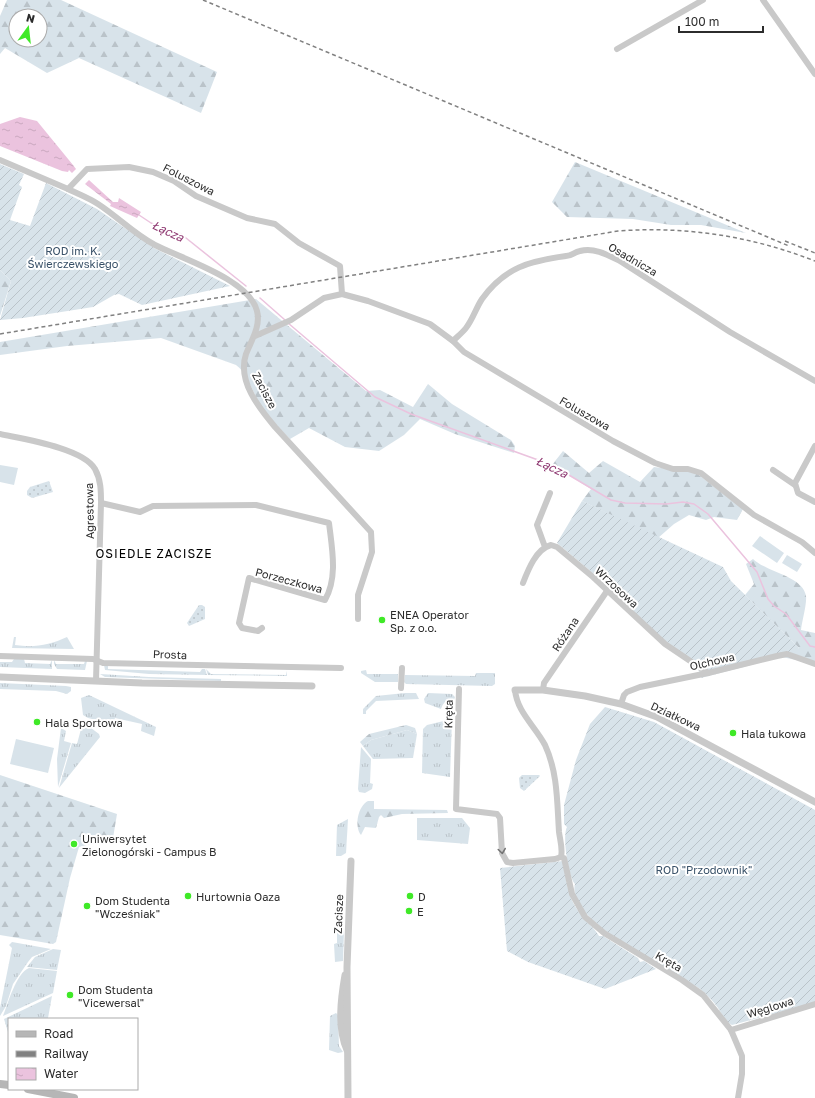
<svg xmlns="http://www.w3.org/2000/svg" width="815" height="1098" font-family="'Golos Text',sans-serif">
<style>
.grass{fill:url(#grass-tufts)}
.forest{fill:url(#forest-firs);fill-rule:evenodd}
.park{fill:url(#park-dots)}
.garden{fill:url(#garden-furrows)}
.pitch{fill:#d8e3ea}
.water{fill:url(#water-ripples)}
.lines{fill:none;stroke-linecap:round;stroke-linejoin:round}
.stream{stroke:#ebc3de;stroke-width:1.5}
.minor{stroke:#c9c9c9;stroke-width:6}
.tertiary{stroke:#c9c9c9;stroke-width:7}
.secondary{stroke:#b6b6b6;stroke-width:8}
.rail{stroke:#818181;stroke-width:1.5;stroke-dasharray:4 3;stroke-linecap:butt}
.oneway{stroke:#737373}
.poi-dot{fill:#3fe927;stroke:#fff;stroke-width:1.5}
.labels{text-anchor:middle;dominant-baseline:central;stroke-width:4;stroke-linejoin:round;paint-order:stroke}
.street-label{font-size:11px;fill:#2c2c2c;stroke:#fff}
.park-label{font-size:11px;fill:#395168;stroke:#fff}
.poi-label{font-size:11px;fill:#2c2c2c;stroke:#fff;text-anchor:start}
.water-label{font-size:12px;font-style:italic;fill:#8f3972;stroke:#fff}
.neighbourhood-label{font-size:12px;letter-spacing:1px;fill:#000;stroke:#fff}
</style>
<defs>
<pattern id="grass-tufts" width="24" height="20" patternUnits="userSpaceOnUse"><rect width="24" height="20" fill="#d8e3ea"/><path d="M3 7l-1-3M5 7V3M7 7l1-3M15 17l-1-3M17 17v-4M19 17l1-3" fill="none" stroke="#bac3c9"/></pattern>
<pattern id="forest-firs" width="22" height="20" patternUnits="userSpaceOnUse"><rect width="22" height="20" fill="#d8e3ea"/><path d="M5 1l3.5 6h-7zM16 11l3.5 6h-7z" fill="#bac3c9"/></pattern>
<pattern id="park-dots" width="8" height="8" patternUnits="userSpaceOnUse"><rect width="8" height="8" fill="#d8e3ea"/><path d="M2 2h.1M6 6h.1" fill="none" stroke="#bac3c9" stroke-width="1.8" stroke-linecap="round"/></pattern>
<pattern id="garden-furrows" width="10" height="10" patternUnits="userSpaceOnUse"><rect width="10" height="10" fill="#d8e3ea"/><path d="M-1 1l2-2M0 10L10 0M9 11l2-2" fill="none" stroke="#bac3c9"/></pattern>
<pattern id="water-ripples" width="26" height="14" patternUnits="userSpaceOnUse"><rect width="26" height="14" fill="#ebc3de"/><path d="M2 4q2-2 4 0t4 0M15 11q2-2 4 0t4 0" fill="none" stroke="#caa8bf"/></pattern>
</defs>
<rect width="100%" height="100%" fill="#fff"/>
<g class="grass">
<path d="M14 637H16L15 645C34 648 50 645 67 637L74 649 12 648Z"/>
<polygon points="14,659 24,659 25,663 50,664 52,660 52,669 0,667 0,662 12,662"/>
<polygon points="54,660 56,664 84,664 85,661 87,661 85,670 57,669 54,664"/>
<polygon points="104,665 108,666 108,669 200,672 202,669 205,669 207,675 149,674 105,670"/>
<polygon points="206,669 211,674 286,675 287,671 287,676 208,675"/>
<polygon points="366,670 367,674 398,674 398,682 375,682 361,673 361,671"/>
<polygon points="476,673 495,673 495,684 492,686 406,684 404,682 405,675 475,676"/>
<polygon points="100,674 149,677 221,679 221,681 105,677"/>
<polygon points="0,683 66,686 71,687 71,691 67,694 56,691 0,689"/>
<polygon points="405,693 416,693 419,699 376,701 366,711 366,714 363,714 363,709 376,696"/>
<path d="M428 693 452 694 455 697 454 700C446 700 444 701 441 709L425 703 424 699Z"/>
<polygon points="89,695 156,727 154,736 141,731 142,724 115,718 113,724 88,718 83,715 81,698"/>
<polygon points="452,719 450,777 422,773 423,729 427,725"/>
<polygon points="80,722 83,722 99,734 100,737 59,788 72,743 77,744 81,729 77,727"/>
<polygon points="61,728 66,731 64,741 71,743 58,787 57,759"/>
<polygon points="407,730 417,734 413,758 373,759 363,746 371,740"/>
<polygon points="361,747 371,759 370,783 373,784 372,789 365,793 359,792 358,789"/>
<polygon points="417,818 462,818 470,828 468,844 417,840"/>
<polygon points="348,819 346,853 341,856 336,856 337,825"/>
<polygon points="344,931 343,961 335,962 334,944 337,943 337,933"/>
<polygon points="12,942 51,949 32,957 28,962 13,984 6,1006 0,1016 0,1008 12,948 9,945"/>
<polygon points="53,949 61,950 57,970 27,967 35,957"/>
<path d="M29 968 57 971 53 993 3 1016C8 1004 16 973 29 968Z"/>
<polygon points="52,996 48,1018 9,1019 8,1032 4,1019"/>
<polygon points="336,1013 338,1015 339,1046 343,1052 338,1053 329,1050 330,1016"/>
</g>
<g class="forest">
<path d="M7 0H61L217 72 201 113 79 58 47 73 5 48 0 54V16ZM16 16H40V40H16Z"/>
<polygon points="575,162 746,233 701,225 671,225 633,219 567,217 552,202"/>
<polygon points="0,270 11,281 0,316"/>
<path d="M256 299 366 391 380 390 413 407 428 384 452 404 511 440 515 446 514 453 455 434 420 419 404 435 379 451 345 447 309 428 290 439C280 429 270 419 262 407 252 393 249 375 236 365L161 338 67 346 0 355V342Z"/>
<polygon points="563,451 589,473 603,461 640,482 654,467 695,472 743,509 737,520 714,517 706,520 689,515 674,524 658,538 582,501 591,489 552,465"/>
<path d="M753 559C766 572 803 576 806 596 807 604 802 621 801 630L815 633V664L782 657 799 648 745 595 754 584 746 564Z"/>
<polygon points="406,725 415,728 417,734 407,730 371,740 363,746 360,742 369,734"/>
<polygon points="0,775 117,814 113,838 79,847 70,878 56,942 53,944 0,935"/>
<path d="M368 801H374V809L447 810 448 813 402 814 384 818 381 815 379 817 376 828 365 827 361 835C354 826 358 806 368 801Z"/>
</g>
<g class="park">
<polygon points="49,481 53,492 32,498 27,495 27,491 30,487"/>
<polygon points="199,605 202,605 205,607 205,619 189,626 187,623"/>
<polygon points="522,775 539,775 540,776 524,791 520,788 519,778"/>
</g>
<g class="garden">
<polygon points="0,164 24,174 19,185 22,187 10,220 30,226 46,183 97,209 154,248 230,286 142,305 119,294 114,295 93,307 23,318 0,320 11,281 0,270"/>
<polygon points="582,501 723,567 731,581 799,648 793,654 701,678 697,665 656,634 601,580 557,543"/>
<path d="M605 707 654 722 815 810V1003L732 1025C724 1021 721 1011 715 1004 711 999 705 993 700 989 672 970 565 922 575 884 568 877 562 835 567 827L564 824V805L576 760 590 724Z"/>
<path d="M563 861C566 879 568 898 579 912 585 921 594 927 599 936H603L638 958 640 962 644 961 656 969 605 989 528 962 507 951 500 868Z"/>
</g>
<g class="pitch">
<polygon points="0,465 18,468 14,485 0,482"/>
<polygon points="760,536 784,553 777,563 752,546"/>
<polygon points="787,555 802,564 797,572 782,563"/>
<polygon points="16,739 54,748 48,773 10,764"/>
</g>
<g class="water">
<polygon points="20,117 37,121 73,165 76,169 72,173 69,170 68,172 62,171 0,146 0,124"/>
<polygon points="89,180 113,202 118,202 119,198 141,212 137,218 110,206 111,204 85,184"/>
</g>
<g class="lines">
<g class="stream">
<polyline points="139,215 151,223 181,234 246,286"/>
<polyline points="260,298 285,320"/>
<polyline points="288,323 375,397 411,414 552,465 611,500 625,503 666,504 683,502 694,504 708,514 757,572 768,599 774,606 786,614 810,646 815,647"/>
</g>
<g class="minor">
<polyline points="763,0 815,74"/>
<polyline points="617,49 703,0"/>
<polyline points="0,160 68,189 87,169 129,167 153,172 174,181 196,196 247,218 275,224 299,243 340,266 342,294"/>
<path d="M68 189C78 194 89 198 98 204 118 217 134 234 155 245 182 259 249 279 257 311 261 326 251 341 246 354 237 381 259 408 275 427L371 532 372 552 358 595V619"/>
<polyline points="255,336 291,320 324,298 342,294 368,301 430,324 453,341 464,352 613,441 655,463 673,469 688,469 701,473 754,515 802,542 815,553"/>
<path d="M453 341C457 337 462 333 466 328 473 319 476 308 482 299 505 267 530 261 566 256 572 256 574 252 580 251 594 247 608 255 620 261L730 332 815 381"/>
<path d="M0 434C23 439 83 448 95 469 101 480 101 491 101 503L96 681"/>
<polyline points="815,446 795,483 798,493 815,502"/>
<polyline points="773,470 795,485"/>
<path d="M101 503 140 512 153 506 256 505 329 523C332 549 338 577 325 600L249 578 239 623 242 628 258 631 262 628"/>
<polyline points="545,547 537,525 550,493"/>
<path d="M523 583C528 570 536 549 551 545L557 547 593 577 665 644 708 673"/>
<polyline points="0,656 93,659 103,663 341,668"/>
<polyline points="401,688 402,668"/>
<polyline points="459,689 456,809 497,814 500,818 502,853 507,862 513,863 555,859 561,857"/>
<path d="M515 690C517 712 535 726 545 745 558 773 557 803 559 832 560 840 563 849 561 857L564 858 572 894 585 917 604 933 682 980 703 995 731 1030 742 1056V1074L738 1098"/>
<polyline points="543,690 544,683 607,591"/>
<polyline points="621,704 624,695 627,692 640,687 708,673 777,656 787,654 815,664"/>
<polyline points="731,1030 815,1004"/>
</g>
<g class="tertiary">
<polyline points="0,677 142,683 312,686"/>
<polyline points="515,690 543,690 585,696 621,704 657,717 815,802"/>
<path d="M345 975C341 998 337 1028 347 1050"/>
<polyline points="348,1098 347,967 351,861"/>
</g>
<g class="secondary">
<polyline points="0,1084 9,1085"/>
<polyline points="28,1089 74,1098"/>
</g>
<g class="rail">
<polyline points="203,0 789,246"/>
<polyline points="785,241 815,253"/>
<path d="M0 334 618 231C686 226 751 236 815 261"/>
</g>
</g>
<defs><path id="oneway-chevron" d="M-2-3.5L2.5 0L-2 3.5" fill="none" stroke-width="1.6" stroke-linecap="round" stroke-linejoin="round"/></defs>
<use class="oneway" href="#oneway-chevron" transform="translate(502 851) rotate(82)"/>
<g class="poi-dot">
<circle cx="382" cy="620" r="4"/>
<circle cx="37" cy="722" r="4"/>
<circle cx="733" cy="733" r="4"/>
<circle cx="74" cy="844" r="4"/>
<circle cx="188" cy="896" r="4"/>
<circle cx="410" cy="896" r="4"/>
<circle cx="87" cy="906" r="4"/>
<circle cx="409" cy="911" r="4"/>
<circle cx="70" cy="995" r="4"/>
</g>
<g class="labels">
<g class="street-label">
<text transform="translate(189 179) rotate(27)">Foluszowa</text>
<text transform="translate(633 259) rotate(30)">Osadnicza</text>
<text transform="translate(265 390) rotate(62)">Zacisze</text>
<text transform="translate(585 413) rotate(30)">Foluszowa</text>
<text transform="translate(89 511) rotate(-91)">Agrestowa</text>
<text transform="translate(289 580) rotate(15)">Porzeczkowa</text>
<text transform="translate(617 587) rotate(43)">Wrzosowa</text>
<text transform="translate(565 634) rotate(-56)">Różana</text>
<text transform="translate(170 654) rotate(2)">Prosta</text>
<text transform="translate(712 661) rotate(-13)">Olchowa</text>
<text transform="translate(448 714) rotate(-89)">Kręta</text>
<text transform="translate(676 716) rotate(25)">Działkowa</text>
<text transform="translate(338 914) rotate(-88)">Zacisze</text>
<text transform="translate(669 961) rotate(30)">Kręta</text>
<text transform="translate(770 1007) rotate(-17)">Węglowa</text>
</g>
<g class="park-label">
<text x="73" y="250">ROD im. K.<tspan x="73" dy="13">Świerczewskiego</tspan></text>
<text x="704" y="869">ROD "Przodownik"</text>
</g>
<g class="poi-label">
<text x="390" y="614">ENEA Operator<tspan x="390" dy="13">Sp. z o.o.</tspan></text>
<text x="45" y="722">Hala Sportowa</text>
<text x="741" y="733">Hala łukowa</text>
<text x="82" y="838">Uniwersytet<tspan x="82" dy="13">Zielonogórski - Campus B</tspan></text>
<text x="196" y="896">Hurtownia Oaza</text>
<text x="418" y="896">D</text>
<text x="95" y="900">Dom Studenta<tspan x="95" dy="13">"Wcześniak"</tspan></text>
<text x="417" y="911">E</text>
<text x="78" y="989">Dom Studenta<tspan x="78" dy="13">"Vicewersal"</tspan></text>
</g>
<g class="water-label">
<text transform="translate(168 231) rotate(25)">Łącza</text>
<text transform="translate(552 467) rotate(26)">Łącza</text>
</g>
<g class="neighbourhood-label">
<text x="154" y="553">OSIEDLE ZACISZE</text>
</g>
</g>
<rect x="8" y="1018" width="130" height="72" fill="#ffffff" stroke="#ababab"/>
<rect x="16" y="1031" width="20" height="6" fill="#b6b6b6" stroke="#ababab"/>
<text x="44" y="1038" font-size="12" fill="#2c2c2c">Road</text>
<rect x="16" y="1051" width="20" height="6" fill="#818181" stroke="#ababab"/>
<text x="44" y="1058" font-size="12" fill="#2c2c2c">Railway</text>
<rect x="16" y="1068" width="20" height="12" fill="url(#water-ripples)" stroke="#ababab"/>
<text x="44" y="1078" font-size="12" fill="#2c2c2c">Water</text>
<g transform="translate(28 28) rotate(15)"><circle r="19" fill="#ffffff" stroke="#ababab"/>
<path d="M0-3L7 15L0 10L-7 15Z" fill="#3fe927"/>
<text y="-6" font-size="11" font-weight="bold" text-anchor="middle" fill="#2c2c2c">N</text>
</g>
<path d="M679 26v6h84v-6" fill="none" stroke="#2c2c2c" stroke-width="2"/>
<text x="685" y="26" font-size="12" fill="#2c2c2c" stroke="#ffffff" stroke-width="3" paint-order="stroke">100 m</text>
</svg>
